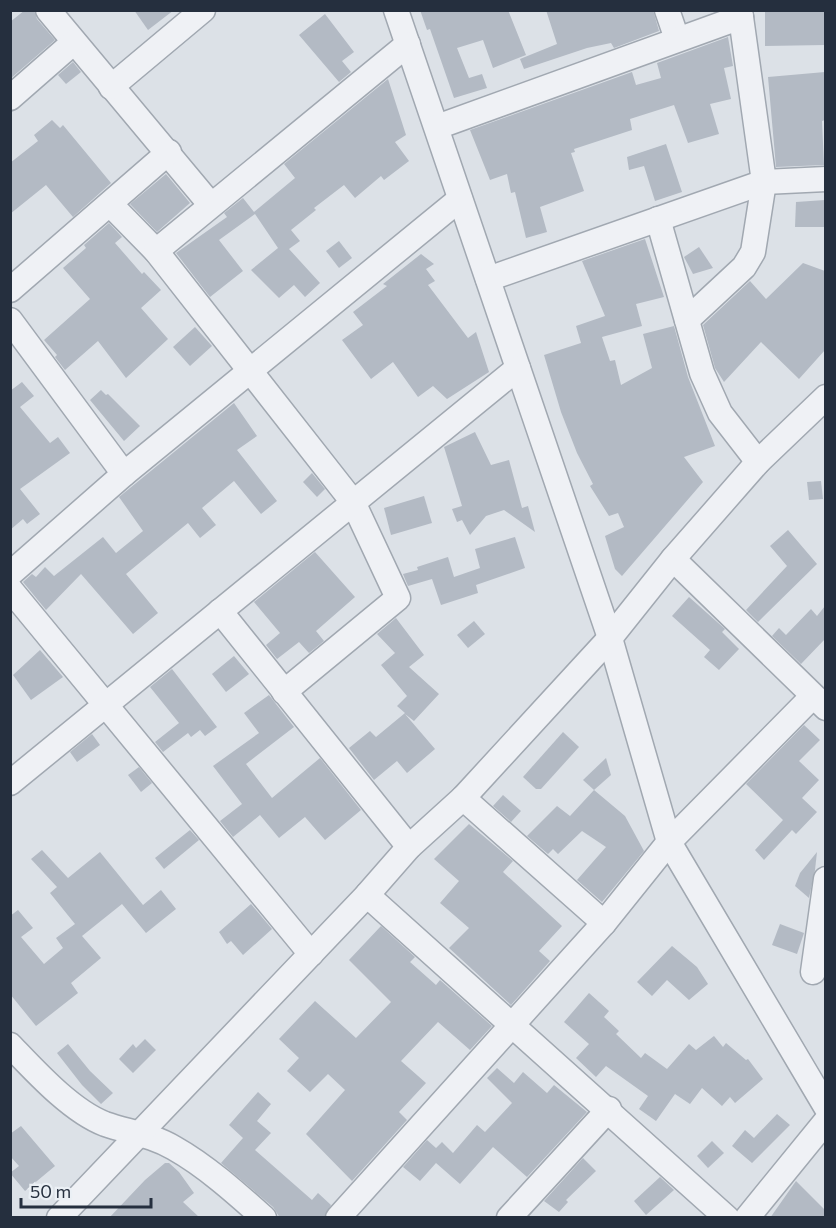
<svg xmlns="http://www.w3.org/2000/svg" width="836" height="1228" font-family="Commissioner,sans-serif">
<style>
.building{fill:#b3bac4}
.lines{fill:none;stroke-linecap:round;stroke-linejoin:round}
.minor-casing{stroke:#a1a8b1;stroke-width:27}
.minor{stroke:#eff1f5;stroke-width:24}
</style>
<rect width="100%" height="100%" fill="#dce1e7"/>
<g class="building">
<polygon points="25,10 34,10 37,19 55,40 10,79 10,22"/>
<polygon points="134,10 174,10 148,30"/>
<polygon points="420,10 508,10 526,55 493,68 483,40 457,48 469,78 482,74 487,88 454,98 430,29 427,30"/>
<polygon points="546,10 653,10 659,31 614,48 611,43 587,48 524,69 520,59 557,44"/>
<polygon points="765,10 825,10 825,45 765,46"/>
<polygon points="325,14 354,52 342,61 351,72 339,82 299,35"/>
<polygon points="728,37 733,66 724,68 731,99 710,104 719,134 688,143 674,105 630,119 632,130 574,149 575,152 571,153 584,191 540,207 547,232 526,238 515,192 511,193 507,174 490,180 470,130 632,72 636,85 661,78 657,63"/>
<polygon points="73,62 81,72 66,84 58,75"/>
<polygon points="825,72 825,120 822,121 824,165 776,167 768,77"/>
<polygon points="388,79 406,135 395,142 409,161 384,180 381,176 355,198 344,185 314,208 316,210 291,230 300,241 289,249 320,283 305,297 294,285 279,298 251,270 278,248 255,214 219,240 243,271 210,297 176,253 227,217 224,213 243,198 254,212 295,178 284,164"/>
<polygon points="52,120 60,128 63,125 111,183 73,217 46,185 10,214 10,163 38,141 34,135"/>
<polygon points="666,144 682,192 655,201 644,166 629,170 627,157"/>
<polygon points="166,174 190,203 157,232 130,204"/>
<polygon points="825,200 825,227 795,227 796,202"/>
<polygon points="109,223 122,237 115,243 142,274 144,272 161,290 141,308 168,339 126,378 98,341 65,370 55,357 57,355 44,340 90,299 63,268 86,248 84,245"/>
<polygon points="645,239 664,297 636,304 642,326 602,337 610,361 615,360 621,385 652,368 643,334 674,326 688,377 715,446 684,457 703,482 622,576 615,569 605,536 624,527 618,513 609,516 590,486 593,484 577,453 561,412 544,355 581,343 576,326 605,316 582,261"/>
<polygon points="339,241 352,258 339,268 326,251"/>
<polygon points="699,247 713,268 693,274 684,257"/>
<polygon points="421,254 434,264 426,269 435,281 428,285 468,338 476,332 489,372 447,399 433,386 418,397 393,362 371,379 342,340 363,325 353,312 387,286 383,284"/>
<polygon points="803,263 825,271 825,350 799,379 761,342 724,382 715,368 703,325 750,281 766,299"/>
<polygon points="195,327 212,346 190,366 173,347"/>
<polygon points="22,382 34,396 20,407 50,443 58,437 70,453 20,489 40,514 27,524 23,519 10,530 10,391"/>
<polygon points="101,390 106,395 108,394 140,426 124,441 90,400"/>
<polygon points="234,403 257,436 237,450 277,501 261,514 234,481 202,508 216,525 200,538 188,523 126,574 158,613 133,634 81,574 46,610 23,582 32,574 36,577 45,567 54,576 103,537 116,553 143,531 119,497"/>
<polygon points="475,432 491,465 509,460 522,508 528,506 535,532 504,510 486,516 470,535 462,520 457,522 452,509 462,506 444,447"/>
<polygon points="312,473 325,489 317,497 303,482"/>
<polygon points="821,481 823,499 809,500 807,482"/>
<polygon points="424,496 432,523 391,535 384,508"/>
<polygon points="788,530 817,564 758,622 746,610 787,566 770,546"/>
<polygon points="515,537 525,568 476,585 478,593 441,605 432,579 408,586 405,579 403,574 418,570 417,567 448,557 454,577 480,568 475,549"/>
<polygon points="315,552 355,597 316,631 324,641 309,653 299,642 277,659 266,645 280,633 254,602"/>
<polygon points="689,597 725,629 722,632 739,649 719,670 704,657 710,650 672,616"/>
<polygon points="825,606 825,639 801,664 772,636 779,628 786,635 811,609 817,616"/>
<polygon points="396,618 424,655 409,667 439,694 414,721 405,714 435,749 407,773 397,761 374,780 349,748 370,731 376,737 405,713 397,706 407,696 381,665 395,653 377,634"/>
<polygon points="474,621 485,634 468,648 457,635"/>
<polygon points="40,650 63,677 31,700 13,675"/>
<polygon points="234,656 249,674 226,692 212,674"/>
<polygon points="172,669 217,727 205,736 200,730 191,737 188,733 163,752 155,742 179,723 150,687"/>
<polygon points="269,695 294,727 246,764 272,798 320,758 361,810 325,840 305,817 279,838 260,815 233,837 220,821 242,804 213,766 259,733 244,713"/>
<polygon points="804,725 820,740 799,761 819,780 802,798 817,812 796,834 792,830 764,860 755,850 783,820 746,784"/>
<polygon points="563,732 579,747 541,789 536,789 523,777"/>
<polygon points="92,734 100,745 77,762 70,752"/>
<polygon points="606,758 611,775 594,790 583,780"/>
<polygon points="139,767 152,783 141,792 128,775"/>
<polygon points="594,790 625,816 644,851 602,902 577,880 606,847 582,831 558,854 553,849 548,854 527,836 557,806 570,816"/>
<polygon points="503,795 521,811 511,822 493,806"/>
<polygon points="469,824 513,861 503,872 562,926 539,951 550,961 511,1005 449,948 469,928 440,903 459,881 434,859"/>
<polygon points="190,830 199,840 164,869 155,858"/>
<polygon points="42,850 68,878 100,852 143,905 161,890 176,909 146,933 122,904 82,936 101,958 71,983 78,993 36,1026 10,994 10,916 18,910 33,928 21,937 44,964 63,948 56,938 75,924 50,893 57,887 31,859"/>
<polygon points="817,852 815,870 809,898 795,886 800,873"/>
<polygon points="251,904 272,929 243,955 231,941 227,944 219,932"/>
<polygon points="780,924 804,933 797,954 772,945"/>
<polygon points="381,926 415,957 410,962 436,985 440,980 492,1026 470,1050 438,1022 401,1061 426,1083 399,1112 407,1120 352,1181 306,1134 345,1090 328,1074 310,1092 287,1071 299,1058 279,1039 315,1001 356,1038 391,1002 349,960"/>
<polygon points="672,946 697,967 708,984 689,1000 667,980 652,996 637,982"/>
<polygon points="589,993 609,1011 604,1017 619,1031 616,1034 641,1058 645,1053 667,1069 689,1044 696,1050 714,1036 723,1047 726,1043 746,1060 748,1059 763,1079 735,1103 730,1097 722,1106 702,1088 690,1104 675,1094 656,1121 639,1109 648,1096 606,1066 596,1077 576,1058 589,1044 564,1022"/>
<polygon points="145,1039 156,1050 133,1073 119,1059 133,1044 136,1048"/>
<polygon points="68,1044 90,1071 113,1093 101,1104 82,1085 57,1053"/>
<polygon points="497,1068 514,1083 523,1072 547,1093 554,1085 587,1112 527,1177 493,1147 460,1184 436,1163 420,1181 403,1167 427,1140 436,1148 442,1142 453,1153 477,1125 485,1132 512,1103 487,1078"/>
<polygon points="258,1092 271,1104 257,1121 271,1133 255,1150 312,1200 318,1193 331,1205 324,1218 280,1218 273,1207 221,1163 243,1138 229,1125"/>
<polygon points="777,1114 790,1125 752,1163 732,1146 745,1130 754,1138"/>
<polygon points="21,1126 55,1166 25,1191 10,1173 19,1166 10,1156 10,1134"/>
<polygon points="712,1141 724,1153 708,1168 697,1156"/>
<polygon points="583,1158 596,1171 566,1200 568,1202 559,1212 544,1201"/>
<polygon points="165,1163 169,1163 179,1172 194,1193 183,1202 200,1218 109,1218 145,1180"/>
<polygon points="660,1177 674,1190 646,1215 634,1201"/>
<polygon points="796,1181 825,1210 825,1218 770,1218"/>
</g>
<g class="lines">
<defs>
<g id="minor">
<polyline points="48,10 210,204"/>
<polyline points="396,10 610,638 669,842 826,1107"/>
<polyline points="667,10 677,39"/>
<polyline points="111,87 203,10"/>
<polyline points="10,98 74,42"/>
<polyline points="437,127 741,17"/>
<polyline points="110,204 156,251 353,502 398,598 284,692"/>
<polyline points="658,219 702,373 720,413 758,462"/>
<polyline points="156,251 408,44"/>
<polyline points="488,279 764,182 826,179"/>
<polyline points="10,290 169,152"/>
<polyline points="10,320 124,474"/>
<polyline points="687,320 744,267 753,252 764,182 740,10"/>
<polyline points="673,559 826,708"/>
<polyline points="10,574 124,474 460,199"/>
<polyline points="10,589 311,954"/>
<polyline points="220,611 409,847"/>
<polyline points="10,783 518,368"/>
<polyline points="463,798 604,923"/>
<polyline points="367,895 727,1218"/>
<polyline points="813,972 826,879"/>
<path d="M10 1045C35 1071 71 1111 105 1124 128 1132 152 1135 174 1148 206 1166 236 1193 264 1218"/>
<polyline points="59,1218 367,895 409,847 463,798 610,638 673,559 758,462 826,397"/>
<polyline points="338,1218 604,923 669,842 812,697"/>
<polyline points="509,1218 609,1109"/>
<polyline points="747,1218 826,1121"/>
</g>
</defs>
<use href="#minor" class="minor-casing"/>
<use href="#minor" class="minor"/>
</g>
<rect width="836" height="1228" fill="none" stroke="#252f3e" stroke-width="24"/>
<path d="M21 1198v9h130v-9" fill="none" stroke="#252f3e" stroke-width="3"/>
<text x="30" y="1198" font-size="18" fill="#252f3e" stroke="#ebf0f5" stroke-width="4.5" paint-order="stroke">50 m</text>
</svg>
